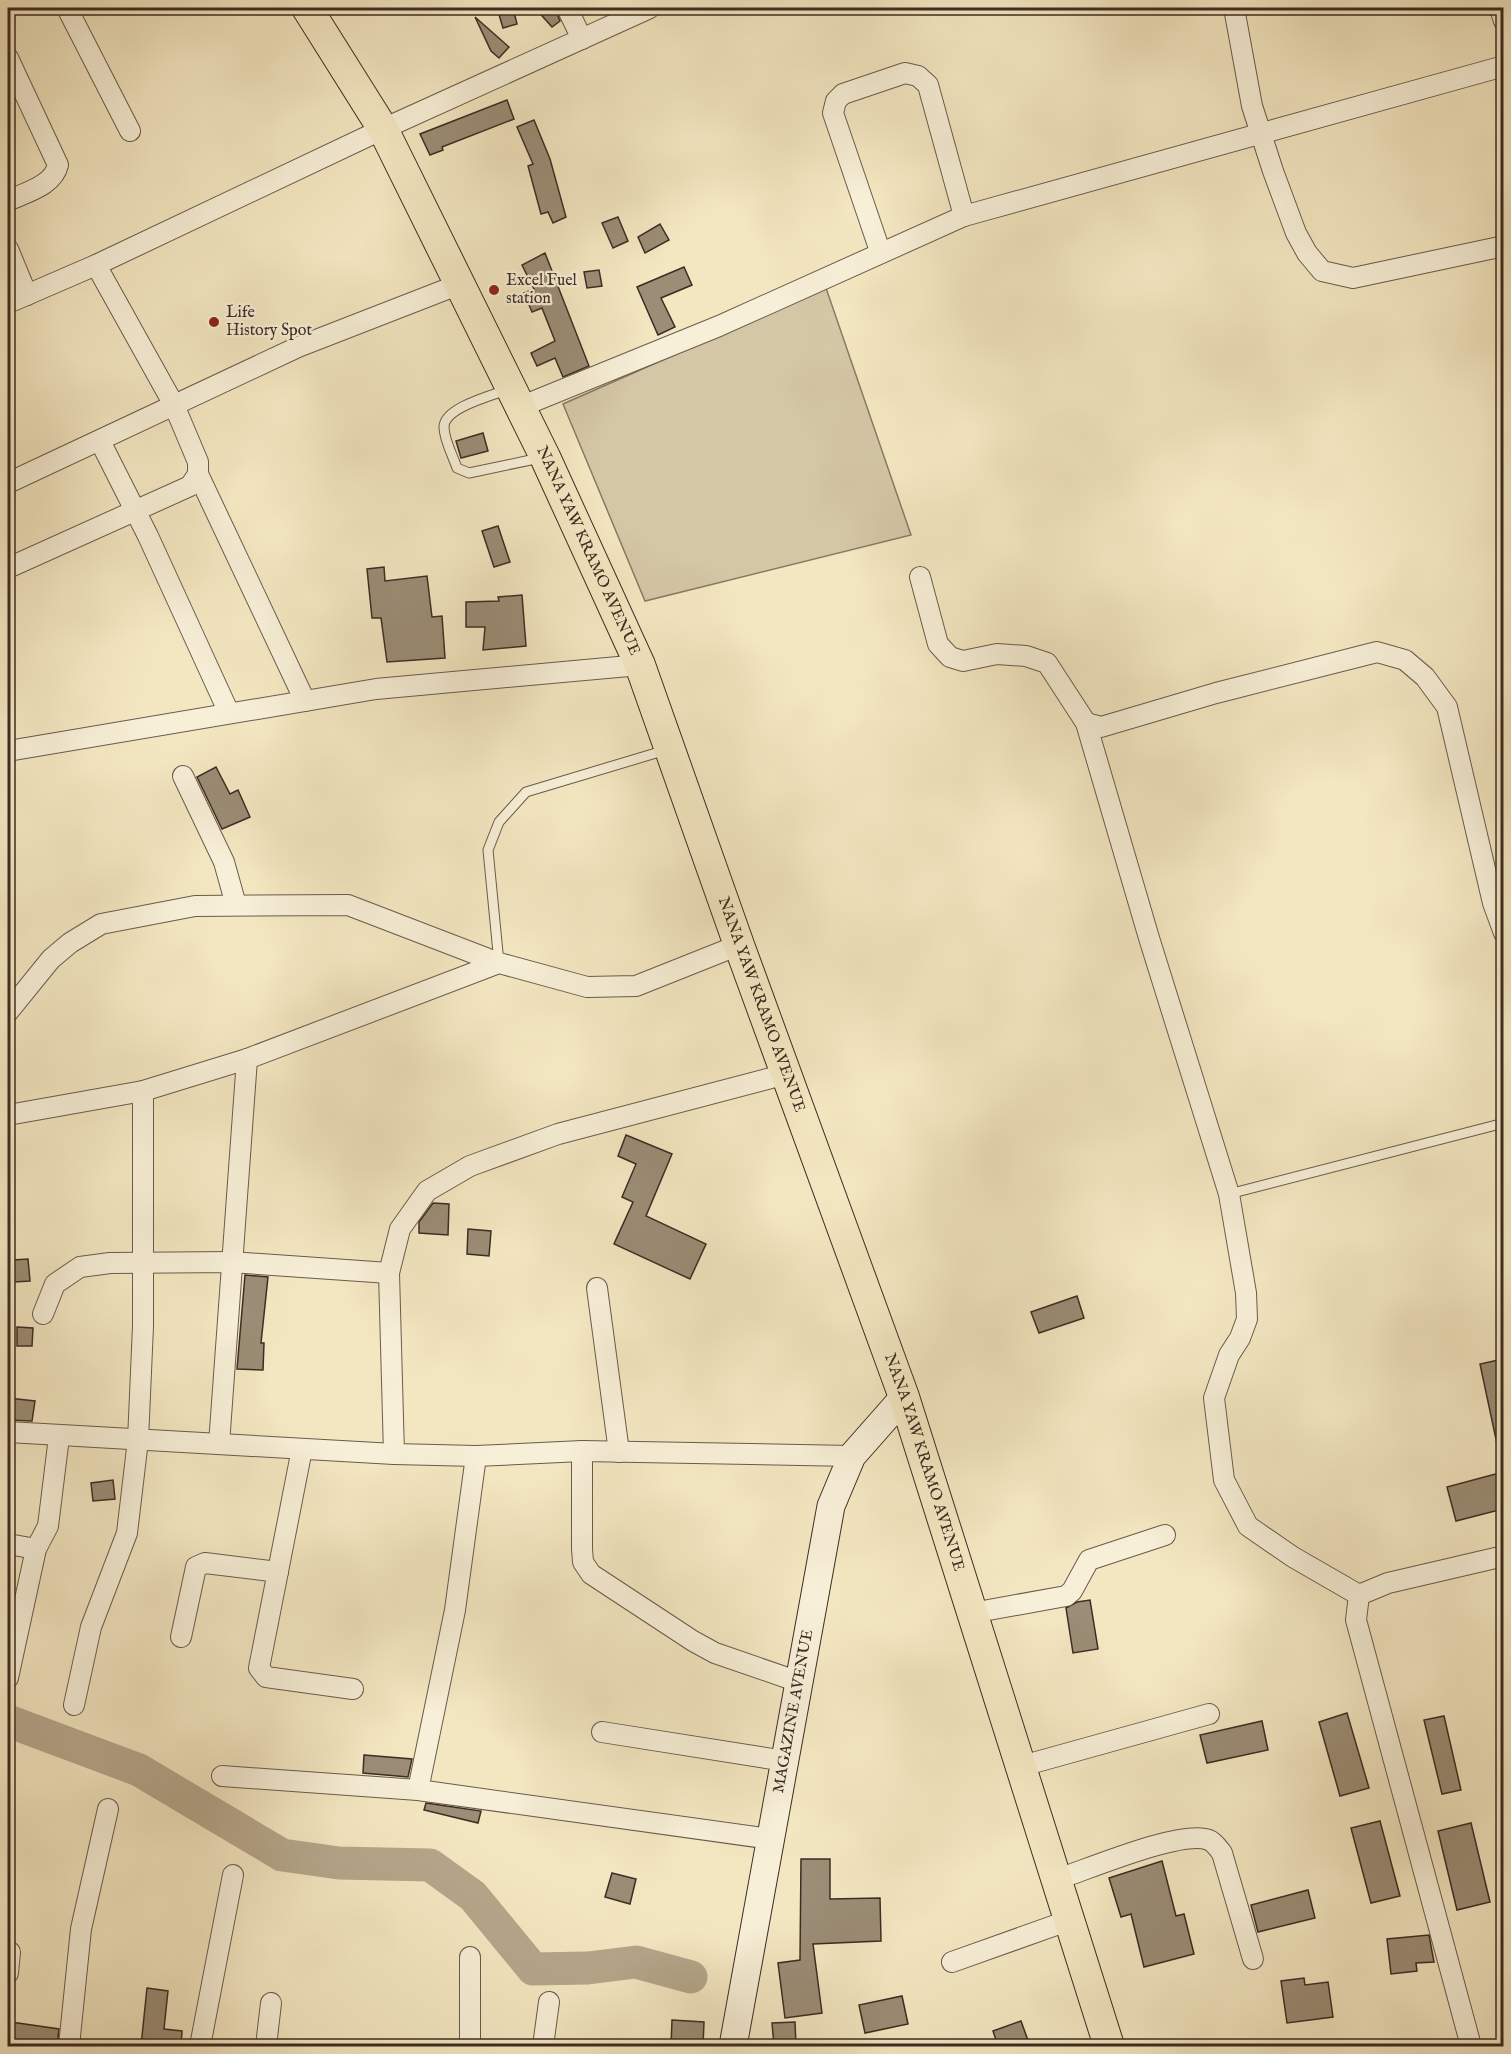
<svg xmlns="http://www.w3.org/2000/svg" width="1511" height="2054" font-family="'IM FELL English',serif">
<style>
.green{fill:#d4c7a6;stroke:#887a65;stroke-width:1.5}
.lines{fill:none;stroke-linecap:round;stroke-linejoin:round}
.river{stroke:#b5a78c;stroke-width:33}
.building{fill:#9b8d76;stroke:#3c2c24;stroke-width:1.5}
.lane-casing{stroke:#6a5b4b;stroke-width:11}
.street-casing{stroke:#6a5b4b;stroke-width:22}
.secondary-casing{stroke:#3c2c24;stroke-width:29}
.primary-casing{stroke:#3c2c24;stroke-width:32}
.lane{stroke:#f7efd7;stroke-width:9}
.street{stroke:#f7efd7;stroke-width:20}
.secondary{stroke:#f7efd7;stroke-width:27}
.primary{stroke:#f3e7c1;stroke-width:30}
.poi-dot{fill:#8f2418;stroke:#f7efd7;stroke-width:2}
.labels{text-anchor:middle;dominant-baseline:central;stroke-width:4.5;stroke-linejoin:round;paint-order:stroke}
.poi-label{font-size:16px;fill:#3c2c24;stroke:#f7efd7;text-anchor:start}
.street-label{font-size:16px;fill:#3c2c24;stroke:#f7efd7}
</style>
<rect width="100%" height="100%" fill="#f3e7c1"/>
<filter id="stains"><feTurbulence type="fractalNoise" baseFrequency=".00333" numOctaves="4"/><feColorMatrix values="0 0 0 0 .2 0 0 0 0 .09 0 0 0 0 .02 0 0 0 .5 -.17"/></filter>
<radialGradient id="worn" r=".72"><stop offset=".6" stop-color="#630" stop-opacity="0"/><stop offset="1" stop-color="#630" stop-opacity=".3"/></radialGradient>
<polygon class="green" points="826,288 911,535 645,601 563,404"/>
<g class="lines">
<polyline class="river" points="8,1721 139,1770 282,1855 339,1863 430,1865 473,1896 533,1969 588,1968 636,1962 691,1977"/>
</g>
<g class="building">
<polygon points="497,8 513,8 517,24 503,28"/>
<polygon points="535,8 555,8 560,21 552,27"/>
<polygon points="475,17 509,47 499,58 491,51"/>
<polygon points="507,100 514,119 442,147 443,150 430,155 420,134"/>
<polygon points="534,120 550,159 566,217 553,223 548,212 541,214 528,166 533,164 517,127"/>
<polygon points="618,217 628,241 613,248 602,223"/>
<polygon points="660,224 669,240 645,253 638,237"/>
<polygon points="545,253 589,366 563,377 555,358 537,366 531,353 555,341 542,308 532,312 524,293 534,289 522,265"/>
<polygon points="684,267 692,285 661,298 675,327 658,335 637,287"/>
<polygon points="599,270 602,286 587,288 584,272"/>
<polygon points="483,433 488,451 461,458 456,441"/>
<polygon points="498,526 510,562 494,567 482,531"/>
<polygon points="384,567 385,581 427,576 432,617 442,616 445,658 387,662 381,618 372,618 367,569"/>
<polygon points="522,595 526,646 483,650 485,627 466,627 466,602 499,601 498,597"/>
<polygon points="216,767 230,794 238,790 250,817 222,829 197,777"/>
<polygon points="626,1135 672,1154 646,1216 706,1244 690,1279 614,1244 633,1202 622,1197 636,1164 618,1156"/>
<polygon points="433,1203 449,1204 448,1235 419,1233 419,1222"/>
<polygon points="468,1229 491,1231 489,1256 467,1254"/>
<polygon points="28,1259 30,1281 14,1282 13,1260"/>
<polygon points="245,1275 268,1277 261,1343 264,1343 263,1370 237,1369"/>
<polygon points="1077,1296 1084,1318 1039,1333 1031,1312"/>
<polygon points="17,1327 33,1328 32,1346 17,1346"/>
<polygon points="1503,1359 1503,1444 1497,1444 1480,1364"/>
<polygon points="8,1398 35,1401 32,1421 8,1420"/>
<polygon points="1503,1472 1503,1509 1456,1521 1447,1487"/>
<polygon points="113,1480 115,1499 93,1501 91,1483"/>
<polygon points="1090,1600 1098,1649 1073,1653 1066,1608 1077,1602"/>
<polygon points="1347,1713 1369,1788 1340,1796 1319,1722"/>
<polygon points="1444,1716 1461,1790 1442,1794 1424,1720"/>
<polygon points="1262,1721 1268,1750 1207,1763 1200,1735"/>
<polygon points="364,1755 412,1759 408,1777 363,1773"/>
<polygon points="426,1803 481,1811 478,1823 424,1810"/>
<polygon points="1380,1821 1400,1896 1371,1903 1351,1828"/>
<polygon points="1471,1823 1490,1902 1457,1910 1438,1831"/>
<polygon points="801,1859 830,1859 830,1899 880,1898 881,1941 813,1944 822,2013 785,2018 778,1963 800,1960"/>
<polygon points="1162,1861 1176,1916 1184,1914 1194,1954 1144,1967 1131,1914 1121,1917 1109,1878"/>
<polygon points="612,1873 636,1879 630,1904 605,1897"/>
<polygon points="1308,1890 1315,1918 1258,1932 1251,1905"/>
<polygon points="1429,1935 1434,1962 1416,1963 1417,1971 1391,1974 1387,1939"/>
<polygon points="1304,1978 1305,1985 1328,1982 1333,2017 1287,2023 1281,1981"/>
<polygon points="147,1988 168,1991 164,2029 182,2031 181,2046 141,2046"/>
<polygon points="902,1996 908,2024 865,2033 859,2005"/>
<polygon points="672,2020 704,2022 703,2046 671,2046"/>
<polygon points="1021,2021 1030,2046 998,2046 993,2031"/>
<polygon points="11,2022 59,2029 57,2046 8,2046"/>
<polygon points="795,2022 796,2046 774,2046 772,2023"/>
</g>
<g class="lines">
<defs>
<g id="lane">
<path d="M506 390C490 396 444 408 444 427 444 440 453 456 457 468L469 473 540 458"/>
<polyline points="499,963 488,850 499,822 526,792 666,750"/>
<polyline points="1229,1194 1504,1123"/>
</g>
<g id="street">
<polyline points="67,8 130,131"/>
<polyline points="567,8 582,39"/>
<polyline points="1234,8 1252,106 1273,171 1296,233 1307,253 1322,271 1353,278 1504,246"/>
<polyline points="1500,8 1504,21"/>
<path d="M8 58 58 165C53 186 26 192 8 201"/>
<polyline points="8,249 27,295"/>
<polyline points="880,251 833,113 836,101 843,94 905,73 918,76 928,85 964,216"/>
<polyline points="8,303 96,265 383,129 650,8"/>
<polyline points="520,407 719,326 964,216 1504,66"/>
<polyline points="100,441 148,536 229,713"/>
<polyline points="198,474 305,701"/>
<polyline points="8,483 298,347 460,284"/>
<polyline points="8,568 190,486 198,474 198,462 174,405 96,265"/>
<polyline points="920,577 938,644 950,657 963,661 997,654 1026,656 1047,663 1086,723 1101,727 1216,693 1377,652 1405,660 1425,677 1447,707 1493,903 1504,933"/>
<polyline points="1086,723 1149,938 1229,1194 1246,1293 1247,1319 1240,1338 1229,1355 1214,1398 1224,1480 1248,1526 1293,1557 1359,1595"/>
<polyline points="8,751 376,689 640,665"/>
<polyline points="183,776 224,862 236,905"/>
<polyline points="8,1012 51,959 70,943 101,924 195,906 348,905 499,963"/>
<polyline points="8,1115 143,1091 247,1059 499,963 587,987 636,986 739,945"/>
<polyline points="597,1288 619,1452"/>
<polyline points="43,1314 55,1284 80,1267 110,1263 231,1262 389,1273"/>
<polyline points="8,1432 394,1454 476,1456 582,1451 852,1456"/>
<polyline points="219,1444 247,1059"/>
<polyline points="302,1449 259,1668 266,1677 353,1689"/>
<polyline points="582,1451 582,1549 583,1562 591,1574 693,1641 715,1653 799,1682"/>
<polyline points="394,1454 389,1273 400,1229 427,1191 470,1166 558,1134 786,1074"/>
<polyline points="8,1544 36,1549"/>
<polyline points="972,1613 1066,1596 1072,1591 1089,1560 1165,1535"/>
<polyline points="181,1637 196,1567 205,1563 278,1572"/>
<polyline points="8,1678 36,1549 48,1526 59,1437"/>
<polyline points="74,1705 91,1627 127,1533 138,1440 143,1326 143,1091"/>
<polyline points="602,1732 785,1761"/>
<polyline points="1022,1766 1209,1714"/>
<polyline points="222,1776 418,1790 771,1839"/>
<polyline points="418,1790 455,1610 476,1456"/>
<path d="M1058 1879C1089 1869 1182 1829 1209 1840 1214 1842 1218 1848 1222 1853L1253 1959"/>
<polyline points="952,1962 1070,1920"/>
<polyline points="8,1973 10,1952"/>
<polyline points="69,2046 81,1929 108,1809"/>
<polyline points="200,2046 233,1875"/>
<polyline points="266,2046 271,2003"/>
<polyline points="470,2046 470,1957"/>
<polyline points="543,2046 549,2002"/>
<polyline points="1471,2046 1356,1620 1359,1595 1388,1583 1504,1556"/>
</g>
<g id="secondary">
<path id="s1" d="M733 2046 831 1506 852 1456 904 1397"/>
</g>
<g id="primary">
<path id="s2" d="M307 8 383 129 545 457 640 665 739 945 904 1397 1109 2046"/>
</g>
</defs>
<use href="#lane" class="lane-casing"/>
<use href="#street" class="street-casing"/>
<use href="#secondary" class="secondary-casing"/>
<use href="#primary" class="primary-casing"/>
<use href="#lane" class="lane"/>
<use href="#street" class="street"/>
<use href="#secondary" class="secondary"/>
<use href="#primary" class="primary"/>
</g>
<g class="poi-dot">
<circle cx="494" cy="290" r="6"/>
<circle cx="214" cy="322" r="6"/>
</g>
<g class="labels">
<g class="poi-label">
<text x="506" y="281">Excel Fuel<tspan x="506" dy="18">station</tspan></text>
<text x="226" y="313">Life<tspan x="226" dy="18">History Spot</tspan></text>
</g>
<g class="street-label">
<text stroke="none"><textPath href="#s2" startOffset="612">NANA YAW KRAMO AVENUE</textPath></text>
<text stroke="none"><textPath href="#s2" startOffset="1098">NANA YAW KRAMO AVENUE</textPath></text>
<text stroke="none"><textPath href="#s2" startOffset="1584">NANA YAW KRAMO AVENUE</textPath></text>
<text stroke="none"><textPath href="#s1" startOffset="340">MAGAZINE AVENUE</textPath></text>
</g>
</g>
<rect width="1511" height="2054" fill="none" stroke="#f3e7c1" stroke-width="30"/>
<rect x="9" y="9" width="1493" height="2036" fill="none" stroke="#3c2c24" stroke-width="3"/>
<rect x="15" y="15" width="1481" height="2024" fill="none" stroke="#3c2c24" stroke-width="1.5"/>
<rect width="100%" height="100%" filter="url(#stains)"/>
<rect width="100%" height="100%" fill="url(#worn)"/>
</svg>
